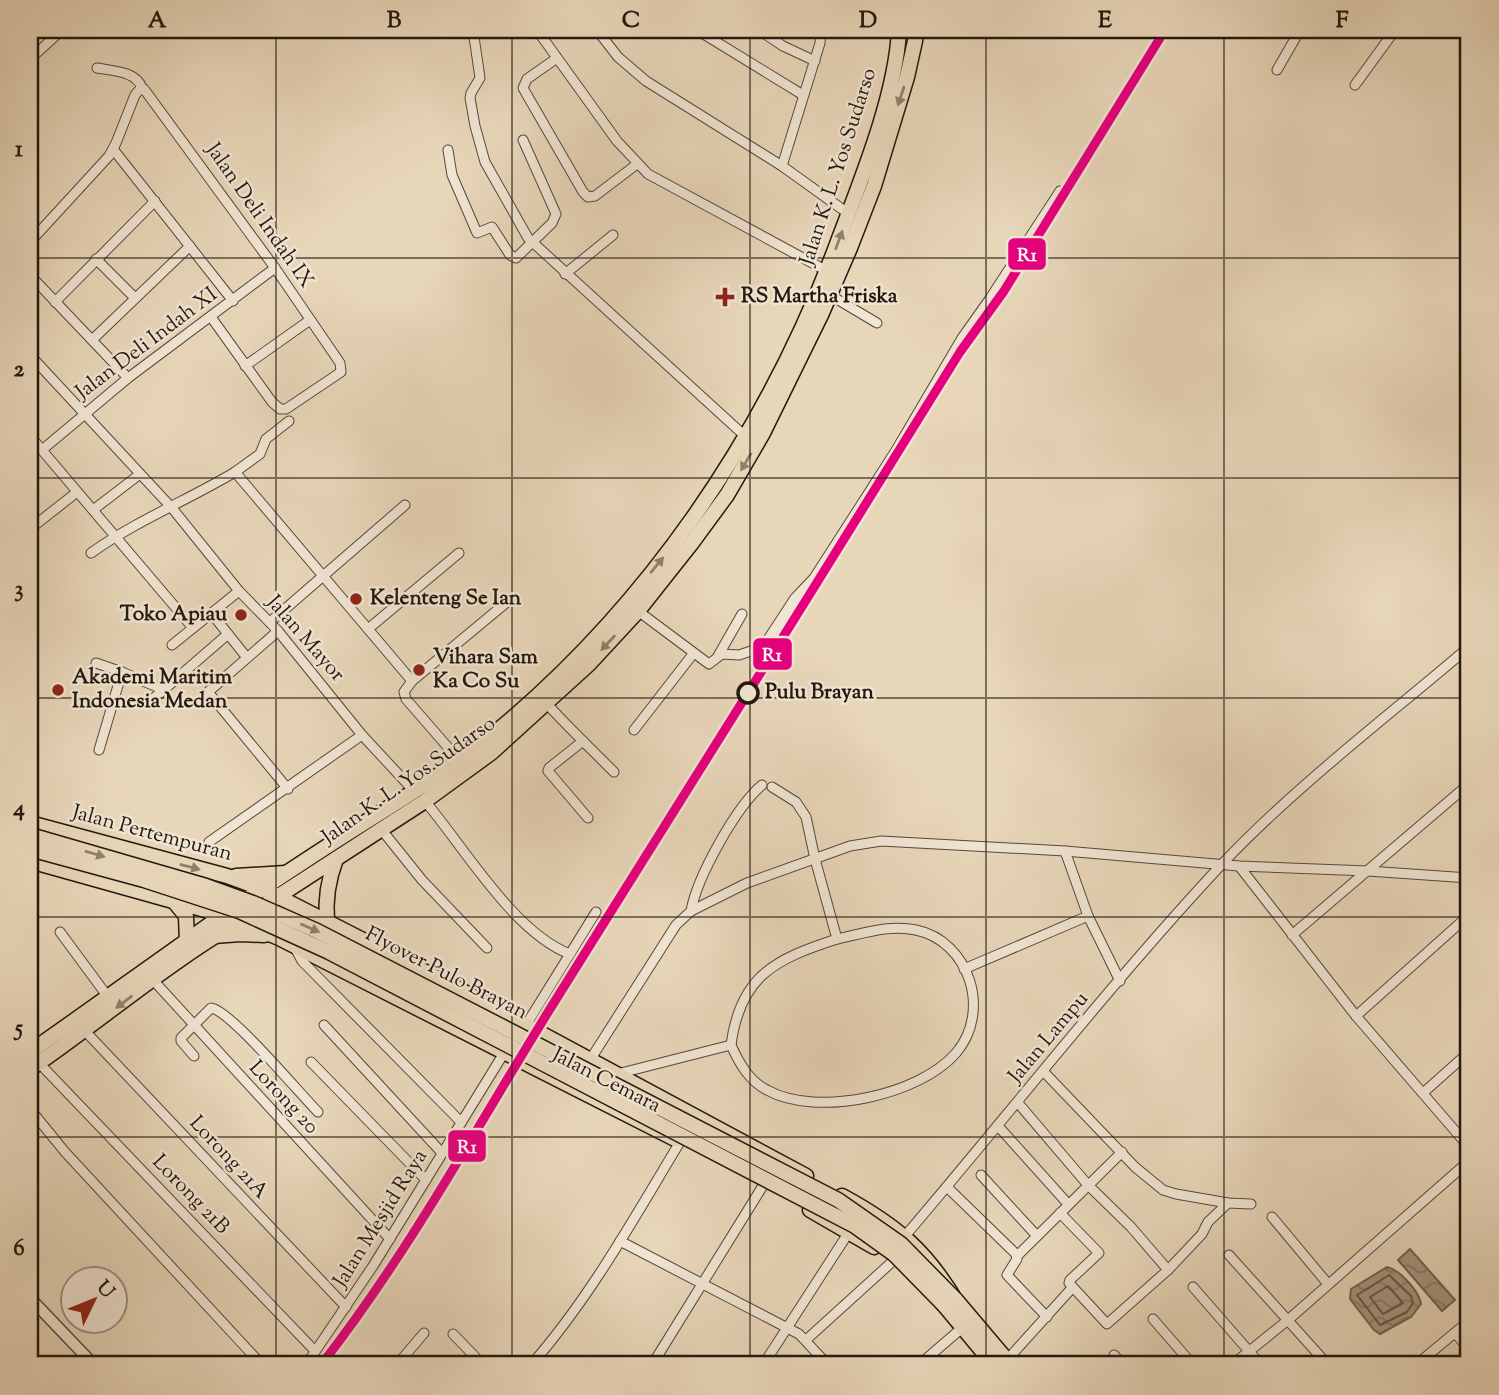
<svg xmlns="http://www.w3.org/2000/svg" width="1499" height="1395" font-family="'Sorts Mill Goudy',serif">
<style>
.water{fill:url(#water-waves);stroke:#716352;stroke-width:2}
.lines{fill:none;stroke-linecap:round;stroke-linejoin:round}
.shore{stroke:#645647;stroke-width:2}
.minor-casing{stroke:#54483a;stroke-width:11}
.tertiary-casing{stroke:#54483a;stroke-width:13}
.primary-casing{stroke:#23180f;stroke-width:17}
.trunk-casing{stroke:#23180f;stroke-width:17}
.minor{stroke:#f0e4d2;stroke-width:9}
.tertiary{stroke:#f0e4d2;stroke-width:10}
.primary{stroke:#e8d6b9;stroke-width:14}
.trunk{stroke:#e8d6b9;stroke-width:14}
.trunk-bridge-casing{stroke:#23180f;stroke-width:17;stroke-linecap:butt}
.trunk-bridge{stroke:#e8d6b9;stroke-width:14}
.rail-1-casing{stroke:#f0e4d2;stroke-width:14}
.rail-1{stroke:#e5007d;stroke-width:9}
.oneway{fill:#8f806c}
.grid{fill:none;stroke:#23180f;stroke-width:2;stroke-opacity:0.55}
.poi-dot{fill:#8f2418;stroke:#f0e4d2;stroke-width:2.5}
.stop-dot{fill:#f0e4d2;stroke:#23180f;stroke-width:3.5}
.labels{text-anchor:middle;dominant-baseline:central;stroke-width:5;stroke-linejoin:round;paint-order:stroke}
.street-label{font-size:21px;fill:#23180f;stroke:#f0e4d2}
.poi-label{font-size:21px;font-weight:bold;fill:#23180f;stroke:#f0e4d2;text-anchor:start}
.stop-label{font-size:21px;font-weight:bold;fill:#23180f;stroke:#f0e4d2;text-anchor:start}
.line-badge{stroke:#f0e4d2;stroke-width:2.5}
.badge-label{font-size:19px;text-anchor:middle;font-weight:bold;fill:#fff}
.neatline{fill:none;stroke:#23180f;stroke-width:2.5}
.grid-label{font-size:23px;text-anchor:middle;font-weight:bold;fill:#23180f}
</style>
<defs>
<pattern id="water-waves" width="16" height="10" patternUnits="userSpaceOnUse" patternTransform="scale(1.75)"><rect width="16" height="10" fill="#a5957f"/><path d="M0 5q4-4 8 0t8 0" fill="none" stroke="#867966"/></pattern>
</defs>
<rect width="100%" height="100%" fill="#e8d6b9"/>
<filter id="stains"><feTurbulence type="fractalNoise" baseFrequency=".00286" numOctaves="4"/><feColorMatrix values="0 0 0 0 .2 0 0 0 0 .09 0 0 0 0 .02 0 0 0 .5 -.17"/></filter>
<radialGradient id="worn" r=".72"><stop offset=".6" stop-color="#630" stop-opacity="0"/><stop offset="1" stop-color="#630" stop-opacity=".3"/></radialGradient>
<g class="water">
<polygon points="1410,1249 1455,1300 1442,1311 1398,1260"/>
<path d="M1387 1267C1400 1270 1419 1291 1421 1304L1411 1317 1380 1334 1374 1330 1350 1299 1351 1289Z"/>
</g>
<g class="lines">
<g class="shore">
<polygon points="1389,1275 1411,1296 1413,1303 1407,1312 1380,1325 1357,1295"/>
<polygon points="1388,1286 1403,1303 1383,1314 1370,1297"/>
</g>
<defs>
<g id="minor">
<polyline points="473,30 480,78 471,93 470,98 475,126 485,162 528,238 746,437"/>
<polyline points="537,30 617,141 648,174 827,271"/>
<polyline points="597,30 618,57 646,81 782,166 849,214"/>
<polyline points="697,30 803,95"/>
<polyline points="759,30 783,46 815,61"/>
<polyline points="557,58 527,79 523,88 583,192 588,197 595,196 637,164"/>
<polyline points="30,59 62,30"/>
<path d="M97 68C113 71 136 71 142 88"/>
<polyline points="1277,70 1300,30"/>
<polyline points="1355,85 1395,30"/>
<polyline points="113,149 233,301"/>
<polyline points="448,150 452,175 477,233 492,227 510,255 516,258 552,223 556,214 523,140"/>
<polyline points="782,166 820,43 821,30"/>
<polyline points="30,242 109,156 116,143 135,95 140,89 144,89 275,268 340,363 341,372 286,409 280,409 272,402 211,317"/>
<polyline points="96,259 135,298"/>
<polyline points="565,274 613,235"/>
<polyline points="30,275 128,378"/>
<polyline points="830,295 877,323"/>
<polyline points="55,302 155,201"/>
<polyline points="92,340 190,246"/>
<polyline points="30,355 172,508 239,591 278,631 362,735 414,791"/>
<polyline points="245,366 310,320"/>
<polyline points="30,436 193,628"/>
<polyline points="42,450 128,378 275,268"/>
<polyline points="235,472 260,454 266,439 289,421"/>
<polyline points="93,510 140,474"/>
<polyline points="30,529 77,492"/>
<path d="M91 553C136 521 188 500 235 472L412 681"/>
<polyline points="638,611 709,664 722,654 739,655 763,647 795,598 814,578 895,452 962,338 989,300 1060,191"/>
<polyline points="212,614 244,654"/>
<polyline points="270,622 405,505"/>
<polyline points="368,629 459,553"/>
<polyline points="278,631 208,692 288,789"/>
<polyline points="172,645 239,591"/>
<polyline points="718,656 742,614"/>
<polyline points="96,663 122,672"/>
<polyline points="153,699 228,634"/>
<path d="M547 704C569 728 591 749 614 772"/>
<polyline points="634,730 693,654"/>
<polyline points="583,741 549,768 548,771 588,818"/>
<polyline points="99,750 122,672 162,689"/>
<polyline points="459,760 406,699 404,692 412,681 507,602"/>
<path d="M425 801C463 846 514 933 570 954L596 912"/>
<polyline points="381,829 422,880 487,948"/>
<polyline points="209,842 362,735"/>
<polyline points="1065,851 1088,916 1120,981"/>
<polyline points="1239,866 1356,1016 1469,1147"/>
<path d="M691 911C697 877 736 807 762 785"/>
<polyline points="60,932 108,997"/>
<polyline points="1292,935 1469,784"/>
<polyline points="294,946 302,961 461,1122"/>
<polyline points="964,969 1088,916"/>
<polyline points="153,980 390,1239"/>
<polyline points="1356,1016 1469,915"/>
<polyline points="324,1025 442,1153"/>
<polyline points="526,1025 570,954"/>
<polyline points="85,1031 346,1307"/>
<path d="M731 1045C740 976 775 959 837 939"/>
<path d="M194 1056 181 1041V1038L211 1008C230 1010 300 1094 318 1112"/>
<polyline points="590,1060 676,925 691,911 747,883 850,846 881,841 1065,851 1239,866 1368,871 1469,878"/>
<polyline points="311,1062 426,1180"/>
<polyline points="39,1063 315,1351"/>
<polyline points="1044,1072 1135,1167 1163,1190 1176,1194 1228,1203 1251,1204"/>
<path d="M617 1074 731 1045C739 1063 749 1081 767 1090 817 1118 920 1095 956 1053 992 1011 969 941 916 930 889 924 862 934 837 939L815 859 806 817 796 802 772 787"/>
<polyline points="1423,1093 1469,1052"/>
<polyline points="1018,1103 1088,1185 1131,1227 1168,1270"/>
<polyline points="30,1109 65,1152 262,1365"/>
<polyline points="998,1126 1068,1204"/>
<polyline points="981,1175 1037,1236"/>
<polyline points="947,1187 1016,1254 1017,1259 1007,1275 1047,1317"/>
<polyline points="1060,1213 1099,1253 1070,1280 1069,1283 1107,1324 1168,1270 1202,1234 1208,1222 1228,1203"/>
<polyline points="1272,1217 1328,1284"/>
<path d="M905 1236C1011 1112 1111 983 1222 864 1297 785 1386 718 1469 647"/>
<polyline points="620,1241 799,1334 828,1365"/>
<polyline points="1229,1255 1328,1365"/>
<polyline points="1017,1256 1122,1152"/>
<polyline points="1193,1287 1261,1365"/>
<polyline points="1153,1319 1193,1365"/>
<polyline points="1455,1333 1469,1349"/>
<polyline points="453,1334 483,1365"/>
<polyline points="806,1340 893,1261"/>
<polyline points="1114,1355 1123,1365"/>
<polyline points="1007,1360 1072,1288"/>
<polyline points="306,1365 373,1266 504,1053"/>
<polyline points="397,1365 424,1333"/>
<path d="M531 1365C590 1298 634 1218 680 1142"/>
<polyline points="652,1365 764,1184"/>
<polyline points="763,1365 849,1232"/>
<polyline points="919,1365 962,1328"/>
<polyline points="1232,1365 1288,1320 1469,1161"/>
<polyline points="1416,1365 1469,1321"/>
</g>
<polyline id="tertiary" points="30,1298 94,1365"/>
<g id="primary">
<polyline points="173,900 186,916 187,942"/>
<polyline points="30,1052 223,915"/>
<path d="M30 1069C100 1021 166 964 240 921"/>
</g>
<g id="trunk">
<polyline points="30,823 227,876 263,889 451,985 806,1176"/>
<polyline points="30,861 223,915 279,938 675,1139"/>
<polyline points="236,876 285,873"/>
<path d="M223 915C268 885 313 855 359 826 398 802 438 777 475 749 643 617 767 435 840 236 863 175 896 94 899 30"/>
<polyline points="240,921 425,801 491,753 589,664 638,611 691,544 727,495 763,433 821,315 850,248 874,186 907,77 915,41 916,30"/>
<path d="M327 921C325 898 328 880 336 859"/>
<polyline points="214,936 240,934 264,935"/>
<path d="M842 1196C897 1226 927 1251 959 1306"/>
<polyline points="810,1210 874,1247"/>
<polyline points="956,1300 1011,1365"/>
<polyline points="944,1305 994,1365"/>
</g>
</defs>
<use href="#minor" class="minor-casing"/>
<use href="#tertiary" class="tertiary-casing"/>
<use href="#primary" class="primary-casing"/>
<use href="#trunk" class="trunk-casing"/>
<use href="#minor" class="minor"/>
<use href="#tertiary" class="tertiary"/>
<use href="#primary" class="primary"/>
<use href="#trunk" class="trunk"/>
<defs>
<g id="trunk-bridge">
<polyline points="30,835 206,886 253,903 317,931 838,1200 901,1244 955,1299"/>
<polyline points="30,849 144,880 239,911 329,952 855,1226 894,1254 944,1305"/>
</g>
</defs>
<use href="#trunk-bridge" class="trunk-bridge-casing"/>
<use href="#trunk-bridge" class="trunk-bridge"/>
<defs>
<path id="rail-1" d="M321 1365C410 1251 479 1123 555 1001 691 785 826 569 960 352L1004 291 1165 30"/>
</defs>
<use href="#rail-1" class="rail-1-casing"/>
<use href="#rail-1" class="rail-1"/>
</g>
<defs><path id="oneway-solid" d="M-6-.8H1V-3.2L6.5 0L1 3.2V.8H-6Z" transform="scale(1.75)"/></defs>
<g class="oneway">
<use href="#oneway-solid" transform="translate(901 96) rotate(108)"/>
<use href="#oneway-solid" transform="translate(839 240) rotate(-70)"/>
<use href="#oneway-solid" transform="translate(746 462) rotate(120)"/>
<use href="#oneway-solid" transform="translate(657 565) rotate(-51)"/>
<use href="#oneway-solid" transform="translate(608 643) rotate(133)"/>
<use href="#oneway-solid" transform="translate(95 854) rotate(16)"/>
<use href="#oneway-solid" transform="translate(190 867) rotate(15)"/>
<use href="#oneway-solid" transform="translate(310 928) rotate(24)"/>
<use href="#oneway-solid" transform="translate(124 1002) rotate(143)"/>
</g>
<path class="grid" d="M276 30V1365M512 30V1365M750 30V1365M986 30V1365M1224 30V1365M30 258H1469M30 478H1469M30 698H1469M30 917H1469M30 1137H1469"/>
<g class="poi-dot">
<path d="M721.5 286.5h7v7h7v7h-7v7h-7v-7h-7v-7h7z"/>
<circle cx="356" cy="599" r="7"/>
<circle cx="241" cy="615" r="7"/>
<circle cx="419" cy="670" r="7"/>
<circle cx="58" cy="690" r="7"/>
</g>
<circle class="stop-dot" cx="748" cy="693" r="10"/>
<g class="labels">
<g class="street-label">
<text transform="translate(839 167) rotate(-72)">Jalan K. L. Yos Sudarso</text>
<text transform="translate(259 216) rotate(55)">Jalan Deli Indah IX</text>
<text transform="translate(147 344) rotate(-37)">Jalan Deli Indah XI</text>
<text transform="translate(305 639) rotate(49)">Jalan Mayor</text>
<text transform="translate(409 781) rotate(-35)">Jalan K. L. Yos Sudarso</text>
<text transform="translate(152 834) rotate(15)">Jalan Pertempuran</text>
<text transform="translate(446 974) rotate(27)">Flyover Pulo Brayan</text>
<text transform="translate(1049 1038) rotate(-50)">Jalan Lampu</text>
<text transform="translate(606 1081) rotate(27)">Jalan Cemara</text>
<text transform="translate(283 1098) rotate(47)">Lorong 20</text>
<text transform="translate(228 1158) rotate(47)">Lorong 21A</text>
<text transform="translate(190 1195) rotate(46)">Lorong 21B</text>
<text transform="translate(381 1219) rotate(-58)">Jalan Mesjid Raya</text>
</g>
<g class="poi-label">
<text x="741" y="297">RS Martha Friska</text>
<text x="370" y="599">Kelenteng Se Ian</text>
<text x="227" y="615" text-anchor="end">Toko Apiau</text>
<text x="433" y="658">Vihara Sam<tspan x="433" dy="24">Ka Co Su</tspan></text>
<text x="72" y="678">Akademi Maritim<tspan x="72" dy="24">Indonesia Medan</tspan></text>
</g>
<g class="stop-label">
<text x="765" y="693">Pulu Brayan</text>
</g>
</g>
<g class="line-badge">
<rect x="1007" y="237" width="40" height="34" rx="7" fill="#e5007d"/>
<rect x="752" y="637" width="41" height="34" rx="7" fill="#e5007d"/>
<rect x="447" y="1129" width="40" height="34" rx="7" fill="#e5007d"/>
</g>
<g class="badge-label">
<text x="1027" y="261">R1</text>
<text x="772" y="661">R1</text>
<text x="467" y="1153">R1</text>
</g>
<rect width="1499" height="1395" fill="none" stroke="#e8d6b9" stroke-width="77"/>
<g transform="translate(94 1300) rotate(47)"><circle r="33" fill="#f0e4d2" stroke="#9e9284" stroke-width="2"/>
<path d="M0-5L12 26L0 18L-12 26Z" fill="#8f2418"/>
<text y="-10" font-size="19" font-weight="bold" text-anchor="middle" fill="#23180f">U</text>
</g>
<rect x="38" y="38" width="1422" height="1318" class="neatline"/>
<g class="grid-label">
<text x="157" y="27">A</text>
<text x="394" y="27">B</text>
<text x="631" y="27">C</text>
<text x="868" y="27">D</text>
<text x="1105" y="27">E</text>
<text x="1342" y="27">F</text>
<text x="19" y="156">1</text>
<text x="19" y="376">2</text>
<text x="19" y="596">3</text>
<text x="19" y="815">4</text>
<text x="19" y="1035">5</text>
<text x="19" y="1255">6</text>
</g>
<rect width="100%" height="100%" filter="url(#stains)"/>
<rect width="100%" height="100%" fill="url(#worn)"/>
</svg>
